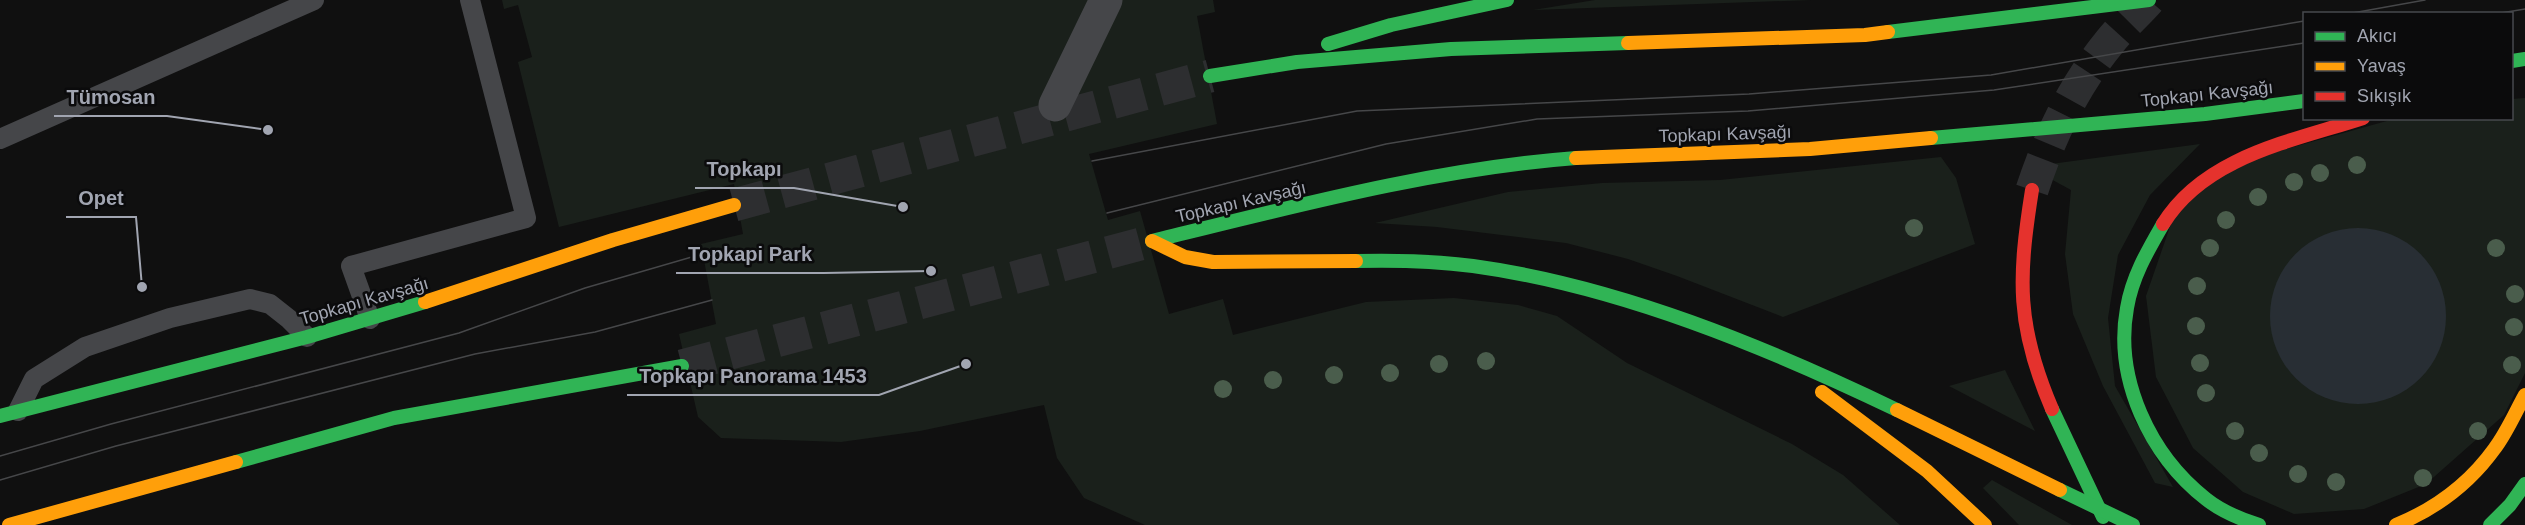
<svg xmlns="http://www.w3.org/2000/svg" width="2525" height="525" font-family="Arial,sans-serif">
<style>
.green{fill:#1a201b}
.water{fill:#282e34}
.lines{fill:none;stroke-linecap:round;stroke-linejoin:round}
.primary-tunnel{stroke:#2d2e30;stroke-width:33;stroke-dasharray:33 16;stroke-linecap:butt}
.lane{stroke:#454649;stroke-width:20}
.street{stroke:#454649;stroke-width:33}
.fast{stroke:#30b455;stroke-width:14}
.slow{stroke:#ff9f0a;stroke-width:14}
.jam{stroke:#e5322d;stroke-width:14}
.tram{stroke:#464749;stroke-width:1.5}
.tree{fill:#4a5d4c}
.labels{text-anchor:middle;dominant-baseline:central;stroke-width:5;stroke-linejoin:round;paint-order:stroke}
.street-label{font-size:18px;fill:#a1a5b1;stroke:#0b0b0c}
.leader{fill:none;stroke:#a1a5b1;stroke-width:2}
.callout-dot{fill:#a1a5b1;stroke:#0b0b0c;stroke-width:2}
.callout-label{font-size:20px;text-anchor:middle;font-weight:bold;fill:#a1a5b1;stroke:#0b0b0c;stroke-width:5;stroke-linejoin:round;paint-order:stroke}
</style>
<rect width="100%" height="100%" fill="#101010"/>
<g class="green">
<polygon points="502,0 1213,0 1215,12 1197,16 1217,124 1089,154 1108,220 1140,211 1169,314 1223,299 1233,335 1366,302 1454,298 1518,305 1557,316 1627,363 1792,444 1843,475 1900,525 1145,525 1084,498 1057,458 1044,405 920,431 841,442 721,438 698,417 679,334 716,324 701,244 743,234 734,184 559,227 518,62 532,57 518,5 504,9"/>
<polygon points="1595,0 1811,0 1533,10"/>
<polygon points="2525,98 2525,373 2504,415 2426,484 2364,509 2294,514 2243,492 2193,448 2156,377 2146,296 2173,218 2221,167 2394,119 2512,118 2512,99"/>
<polygon points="2200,144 2150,195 2118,255 2108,318 2115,386 2173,487 2155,483 2103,386 2073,314 2065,254 2071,190 2029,167"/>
<polygon points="1941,157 1956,178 1975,244 1783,317 1677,276 1628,259 1566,243 1437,227 1375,223 1508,192 1602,183 1720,180"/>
<polygon points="2005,370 2035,431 1949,386"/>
<polygon points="1992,480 2072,525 2019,525 1983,488"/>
</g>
<circle class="water" cx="2358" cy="316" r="88"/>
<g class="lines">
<g class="primary-tunnel">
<path d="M2032 190C2049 138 2073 87 2108 44 2120 28 2136 15 2149 0"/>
<polyline points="734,205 1210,76"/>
<polyline points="682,366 1152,241"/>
</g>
<g class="lane">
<polyline points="0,139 314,0"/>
<polyline points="370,319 351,266 526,218 470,0"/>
<polyline points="18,411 34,379 85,347 170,318 250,299 270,304 289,319 307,337"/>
</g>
<polyline class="street" points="1055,105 1106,0"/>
<g class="fast">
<polyline points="1888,32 2149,0"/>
<polyline points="1328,44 1391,25 1507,0"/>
<polyline points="2512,61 2525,59"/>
<polyline points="1210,76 1297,62 1451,49 1628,43"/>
<polyline points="1931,138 2205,114 2304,101"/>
<path d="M2163 224C2148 250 2132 277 2127 308 2114 379 2150 455 2206 499 2221 511 2240 519 2259 525"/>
<path d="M1152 241C1292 207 1432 169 1576 158"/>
<path d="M1356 261C1395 260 1434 261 1473 266 1619 286 1766 347 1897 410"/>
<polyline points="2052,409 2103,517"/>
<polyline points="0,416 307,337 425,302"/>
<polyline points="236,462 394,418 682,366"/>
<polyline points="2060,490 2133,525"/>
<polyline points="2490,525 2510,505 2525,484"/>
</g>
<g class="slow">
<polyline points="1628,43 1865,35 1888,32"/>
<polyline points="1576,158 1810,149 1931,138"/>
<polyline points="1152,241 1185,257 1213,262 1356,261"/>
<polyline points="425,302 613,240 734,205"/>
<polyline points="1822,392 1927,471 1985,525"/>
<polyline points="1897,410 2060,490"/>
<polyline points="9,525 236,462"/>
<path d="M2396 525C2435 509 2470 483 2495 448 2507 432 2515 413 2525 395"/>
</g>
<g class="jam">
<path d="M2032 190C2018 278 2016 325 2052 409"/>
<path d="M2163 224C2205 156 2293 141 2363 118"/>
</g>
<g class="tram">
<polyline points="2347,14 2425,0"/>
<polyline points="2495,14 2525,9"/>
<polyline points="1092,161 1357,111 1749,94 1991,75 2304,21"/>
<polyline points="1107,213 1386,144 1537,119 1748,111 1994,90 2304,43"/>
<polyline points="0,456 111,424 459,333 585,288 702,254"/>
<polyline points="0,480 116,446 475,354 595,332 712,300"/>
</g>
</g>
<g class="tree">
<circle cx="2357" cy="165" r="9"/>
<circle cx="2320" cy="173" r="9"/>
<circle cx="2294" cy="182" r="9"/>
<circle cx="2258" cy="197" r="9"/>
<circle cx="2226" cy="220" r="9"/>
<circle cx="1914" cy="228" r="9"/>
<circle cx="2210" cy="248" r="9"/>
<circle cx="2496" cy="248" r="9"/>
<circle cx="2197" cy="286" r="9"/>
<circle cx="2515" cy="294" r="9"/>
<circle cx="2196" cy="326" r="9"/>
<circle cx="2514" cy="327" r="9"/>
<circle cx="1486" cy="361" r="9"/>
<circle cx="2200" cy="363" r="9"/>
<circle cx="1439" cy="364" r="9"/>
<circle cx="2512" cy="365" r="9"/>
<circle cx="1390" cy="373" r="9"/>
<circle cx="1334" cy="375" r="9"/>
<circle cx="1273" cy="380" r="9"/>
<circle cx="1223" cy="389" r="9"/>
<circle cx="2206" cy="393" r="9"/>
<circle cx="2235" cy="431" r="9"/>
<circle cx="2478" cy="431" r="9"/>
<circle cx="2259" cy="453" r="9"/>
<circle cx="2298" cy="474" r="9"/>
<circle cx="2423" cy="478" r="9"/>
<circle cx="2336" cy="482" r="9"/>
</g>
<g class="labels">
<g class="street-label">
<text transform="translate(2207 94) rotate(-6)">Topkapı Kavşağı</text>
<text transform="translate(1725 134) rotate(-2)">Topkapı Kavşağı</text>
<text transform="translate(1241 202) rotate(-13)">Topkapı Kavşağı</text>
<text transform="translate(364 301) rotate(-16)">Topkapı Kavşağı</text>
</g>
</g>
<path class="leader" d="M268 130L167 116H54M903 207L794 188H695M142 287L136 217H66M931 271L824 273H676M966 364L879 395H627"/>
<g class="callout-dot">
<circle cx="268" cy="130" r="6"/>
<circle cx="903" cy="207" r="6"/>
<circle cx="142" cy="287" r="6"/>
<circle cx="931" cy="271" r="6"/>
<circle cx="966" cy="364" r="6"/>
</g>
<g class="callout-label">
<text x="111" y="104">Tümosan</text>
<text x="744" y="176">Topkapı</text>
<text x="101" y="205">Opet</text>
<text x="750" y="261">Topkapi Park</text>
<text x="753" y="383">Topkapı Panorama 1453</text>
</g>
<rect x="2303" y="12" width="210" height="108" fill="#0b0b0c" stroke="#47494e" stroke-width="1.5"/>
<rect x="2315" y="32" width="30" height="9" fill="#30b455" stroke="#47494e" stroke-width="1.5"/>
<text x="2357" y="42" font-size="18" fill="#a1a5b1">Akıcı</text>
<rect x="2315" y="62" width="30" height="9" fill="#ff9f0a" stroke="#47494e" stroke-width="1.5"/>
<text x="2357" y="72" font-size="18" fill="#a1a5b1">Yavaş</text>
<rect x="2315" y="92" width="30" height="9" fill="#e5322d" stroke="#47494e" stroke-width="1.5"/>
<text x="2357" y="102" font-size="18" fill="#a1a5b1">Sıkışık</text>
</svg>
